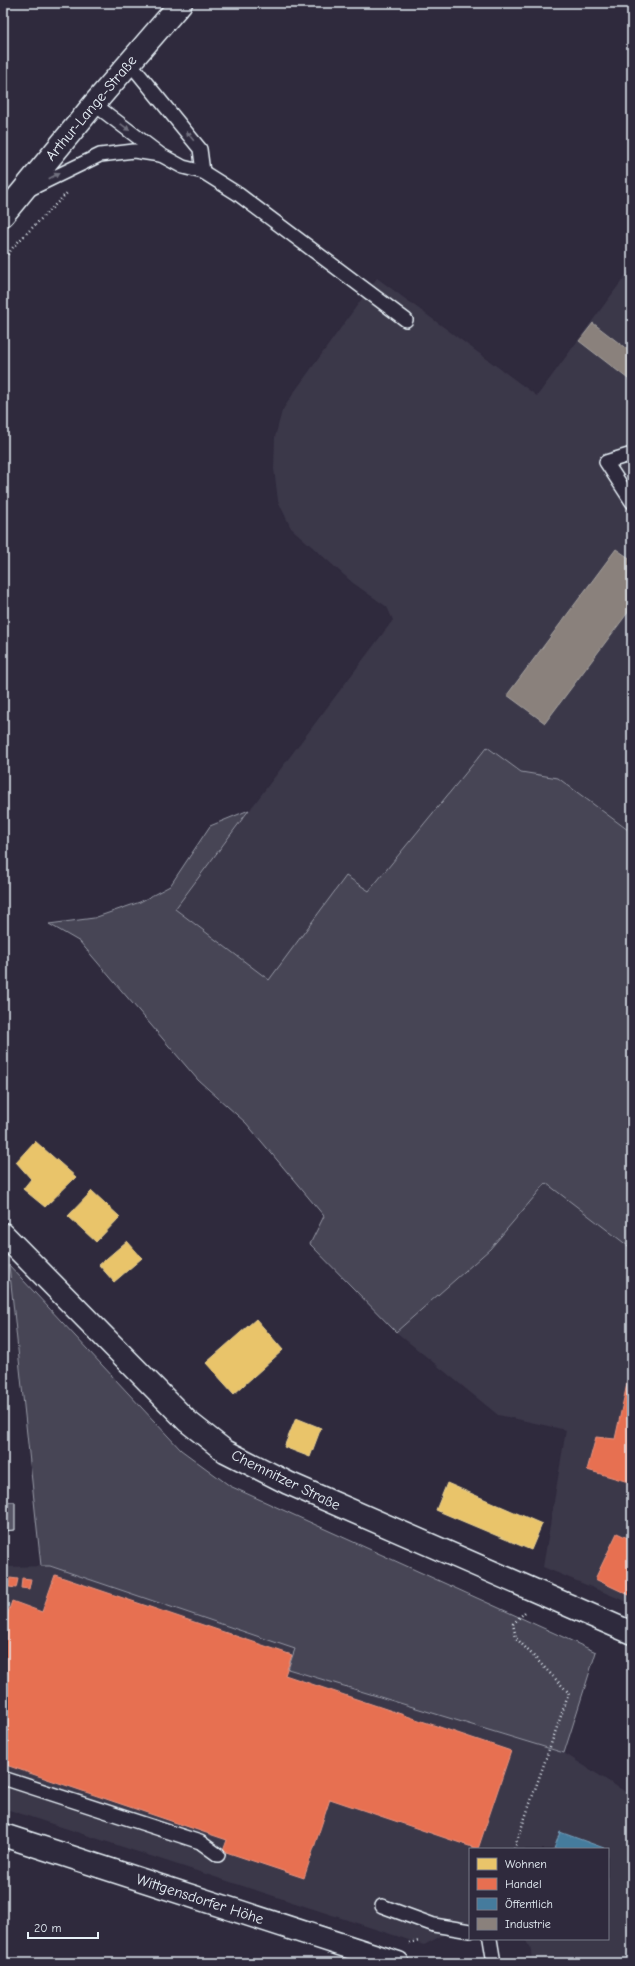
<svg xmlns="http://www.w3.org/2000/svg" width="635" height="1966" font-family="'Comic Neue',sans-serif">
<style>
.built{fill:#3b3749}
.green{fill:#464455;stroke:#979aa6}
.homes{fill:#e9c46a;stroke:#e9d295}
.shops{fill:#e76f51;stroke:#e79683}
.public{fill:#457b9d;stroke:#769eb8}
.industry{fill:#8a817c;stroke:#a6a3a1}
.building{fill:#575565;stroke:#e8f1f8}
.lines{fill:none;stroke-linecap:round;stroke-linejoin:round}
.lane-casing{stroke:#e8f1f8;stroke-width:16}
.street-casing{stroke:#e8f1f8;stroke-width:25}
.secondary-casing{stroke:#e8f1f8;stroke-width:25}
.path{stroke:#e8f1f8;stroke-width:2.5;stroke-dasharray:1 3;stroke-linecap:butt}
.lane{stroke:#2f2a3d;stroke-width:13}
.street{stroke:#2f2a3d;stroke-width:22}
.secondary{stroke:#2f2a3d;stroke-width:22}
.oneway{fill:#70707e}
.labels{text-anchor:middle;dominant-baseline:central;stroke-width:4;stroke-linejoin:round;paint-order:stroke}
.street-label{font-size:15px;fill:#e8f1f8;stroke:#2f2a3d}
</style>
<rect width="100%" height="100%" fill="#2f2a3d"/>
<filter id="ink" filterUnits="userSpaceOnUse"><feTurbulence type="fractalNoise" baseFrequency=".025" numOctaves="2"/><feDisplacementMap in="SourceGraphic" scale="8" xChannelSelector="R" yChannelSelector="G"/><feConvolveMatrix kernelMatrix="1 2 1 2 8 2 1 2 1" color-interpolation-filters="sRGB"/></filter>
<g filter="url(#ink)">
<g class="built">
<polygon points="632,267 632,833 558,778 521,772 487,747 369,891 346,876 269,981 175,909 393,620 387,607 353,583 291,528 278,501 274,469 275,437 282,411 295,391 377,278 537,396"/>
<polygon points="546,1183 632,1249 632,1604 543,1567 566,1430 498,1415 396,1332 490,1249"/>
<polygon points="50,1566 295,1649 288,1669 564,1753 632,1796 632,1963 532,1963 531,1950 525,1939 608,1939 608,1849 470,1849 470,1921 424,1945 3,1808 3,1567"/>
</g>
<g class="green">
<polygon points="487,747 521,772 558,778 632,833 632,1249 546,1183 490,1249 396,1332 310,1244 324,1216 246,1123 198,1080 80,942 49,924 94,918 140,902 170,886 210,826 249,810 175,909 269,980 346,876 369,891"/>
<polygon points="9,1265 181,1450 230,1486 596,1652 564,1753 288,1669 295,1649 50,1566 41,1566"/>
</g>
<g class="homes">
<polygon points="35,1141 76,1177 45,1207 23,1189 31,1179 16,1162"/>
<polygon points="92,1191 120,1217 96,1242 68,1216"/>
<polygon points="127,1241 142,1258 114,1282 99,1265"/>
<polygon points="256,1319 283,1350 234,1394 206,1363"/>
<polygon points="296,1418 321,1428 310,1457 284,1447"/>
<polygon points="447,1483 542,1524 531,1550 436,1510"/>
</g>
<g class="shops">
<polygon points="632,1361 632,1483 587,1470 596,1437 615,1439"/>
<polygon points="617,1533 632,1540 632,1589 629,1595 595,1579"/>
<polygon points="55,1575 292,1655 285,1675 511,1751 478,1849 330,1799 304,1878 223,1851 227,1840 3,1764 3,1723 5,1717 3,1716 3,1627 12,1601 42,1612"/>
<polygon points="3,1578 7,1578 5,1590 3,1589"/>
<polygon points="10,1578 18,1579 16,1588 9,1587"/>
<polygon points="22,1578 31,1579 29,1589 21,1588"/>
</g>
<polygon class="public" points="560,1832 604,1848 604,1849 554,1849"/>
<g class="industry">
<polygon points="593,323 632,353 632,382 579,341"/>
<polygon points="616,549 632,560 632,607 545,723 507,695"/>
</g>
<polygon class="building" points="3,1502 15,1502 15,1530 3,1531"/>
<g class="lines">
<defs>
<g id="lane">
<polyline points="129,62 200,149 203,172"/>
<polyline points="94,104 161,155 183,167 203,172 238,194 406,320"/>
<polyline points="30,189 100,155 134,151 160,155"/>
<polyline points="632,454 606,462 632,502"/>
<polyline points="3,1778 200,1842 218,1855"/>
<polyline points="382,1906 434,1925 470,1931"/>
<polyline points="490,1939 494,1963"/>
</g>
<polyline id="street" points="3,1835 398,1963"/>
<g id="secondary">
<polyline points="3,215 94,104 181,3"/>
<polyline points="3,1234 187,1421 225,1451 288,1483 632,1633"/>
</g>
</defs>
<use href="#lane" class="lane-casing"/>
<use href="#street" class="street-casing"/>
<use href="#secondary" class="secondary-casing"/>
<g class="path">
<polyline points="3,261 14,246 67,193"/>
<polyline points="514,1849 569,1693 516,1638 513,1624 525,1612"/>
<polyline points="409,1943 419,1941"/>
</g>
<use href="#lane" class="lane"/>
<use href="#street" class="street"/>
<use href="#secondary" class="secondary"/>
</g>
<defs><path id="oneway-solid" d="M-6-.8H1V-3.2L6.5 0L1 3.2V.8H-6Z"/></defs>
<g class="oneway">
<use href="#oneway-solid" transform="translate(125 127) rotate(37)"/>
<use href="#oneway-solid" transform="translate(190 136) rotate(-129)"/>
<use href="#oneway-solid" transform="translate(54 176) rotate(-28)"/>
</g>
</g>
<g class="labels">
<g class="street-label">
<text transform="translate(91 108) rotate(-50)">Arthur-Lange-Straße</text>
<text transform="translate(286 1480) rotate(26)">Chemnitzer Straße</text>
<text transform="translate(200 1899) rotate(18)">Wittgensdorfer Höhe</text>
</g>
</g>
<rect width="635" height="1966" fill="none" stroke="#2f2a3d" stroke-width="16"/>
<rect x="8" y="8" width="619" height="1950" fill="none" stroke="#e8f1f8" stroke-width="1.5" filter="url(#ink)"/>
<rect x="469" y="1848" width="140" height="92" fill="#2f2a3d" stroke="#797a88"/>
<rect x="477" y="1858" width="20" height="12" fill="#e9c46a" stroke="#797a88"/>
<text x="505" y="1868" font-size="12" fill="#e8f1f8">Wohnen</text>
<rect x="477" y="1878" width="20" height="12" fill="#e76f51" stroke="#797a88"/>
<text x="505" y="1888" font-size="12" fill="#e8f1f8">Handel</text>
<rect x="477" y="1898" width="20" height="12" fill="#457b9d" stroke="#797a88"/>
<text x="505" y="1908" font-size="12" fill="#e8f1f8">Öffentlich</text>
<rect x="477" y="1918" width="20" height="12" fill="#8a817c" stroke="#797a88"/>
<text x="505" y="1928" font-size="12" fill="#e8f1f8">Industrie</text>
<path d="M28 1932v6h70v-6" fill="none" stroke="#e8f1f8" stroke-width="2"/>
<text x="34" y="1932" font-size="12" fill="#e8f1f8" stroke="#2f2a3d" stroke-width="3" paint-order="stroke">20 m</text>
</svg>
